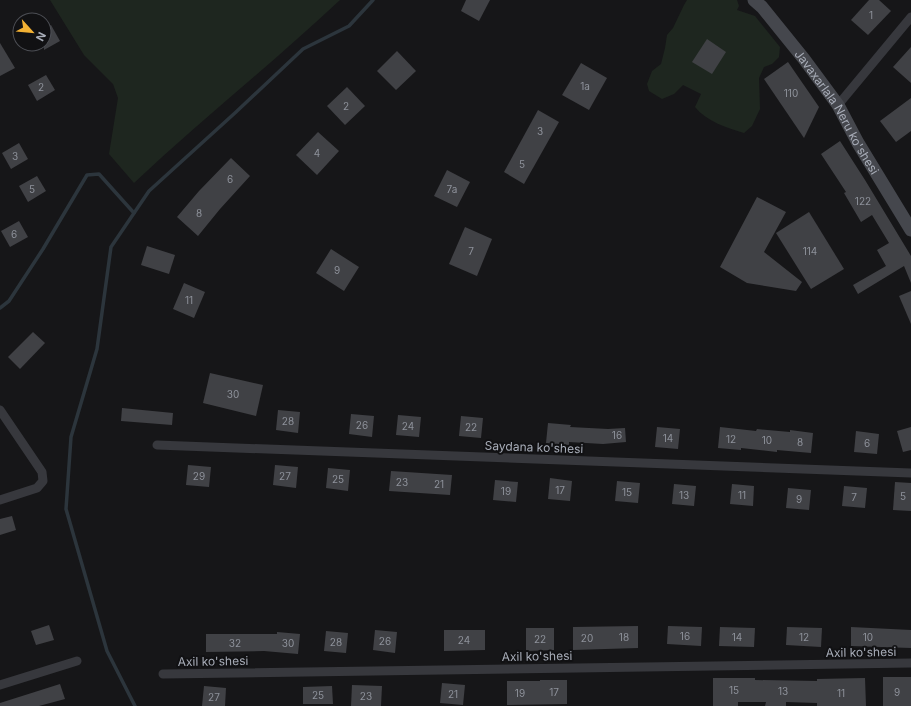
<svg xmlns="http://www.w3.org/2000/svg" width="911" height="706" font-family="Inter,sans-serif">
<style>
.green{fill:#1e261f}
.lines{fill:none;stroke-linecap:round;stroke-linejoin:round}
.stream{stroke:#2c353c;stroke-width:3.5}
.building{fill:#404145}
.street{stroke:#37383d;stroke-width:9}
.secondary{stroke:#45474d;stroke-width:13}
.labels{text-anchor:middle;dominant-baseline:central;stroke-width:4;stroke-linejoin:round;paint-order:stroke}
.number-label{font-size:10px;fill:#8e929b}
.street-label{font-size:12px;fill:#a8adb8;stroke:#111113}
</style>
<rect width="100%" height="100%" fill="#161618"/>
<g class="green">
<path d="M50 0H340C273 63 201 120 134 183L109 154 118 98 113 84 84 55Z"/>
<path d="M687 0H737L739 6 737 10 755 16 780 47 779 57 772 64 764 67 759 78 760 109 752 126 744 133C727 128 706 121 695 107L701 94 683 85 674 94 662 99 649 91 647 84 652 71 661 64 665 48 667 35 673 28 684 5Z"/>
</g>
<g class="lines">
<g class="stream">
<polyline points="0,308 9,301 43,249 87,175 99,174 134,213"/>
<polyline points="135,706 107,651 66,509 71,437 97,349 111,247 149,191 236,112 303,49 349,26 373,0"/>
</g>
</g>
<g class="building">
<polygon points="466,0 490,0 479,21 461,11"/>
<polygon points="869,0 879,0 891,11 868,35 851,20"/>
<polygon points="51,25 60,41 44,50 44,29"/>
<polygon points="707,39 726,52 712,74 692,62"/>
<polygon points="0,43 15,68 0,76"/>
<polygon points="911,47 911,83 893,67"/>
<polygon points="397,51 416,71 396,90 377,71"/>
<polygon points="788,62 819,107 804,138 764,79"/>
<polygon points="581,63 607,78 589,110 562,95"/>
<polygon points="46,75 55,90 37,101 28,85"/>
<polygon points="347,87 365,106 345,125 327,106"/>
<polygon points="911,98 911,131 896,142 880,121"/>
<polygon points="538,110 559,122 524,184 504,172"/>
<polygon points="318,132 339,151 317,175 296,155"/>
<polygon points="840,141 865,180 911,256 911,283 904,266 858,294 853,285 886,266 877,250 889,243 872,215 861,222 844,193 846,192 821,154"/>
<polygon points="19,143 28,159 11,169 2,153"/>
<polygon points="231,158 250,176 220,209 198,236 177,217 199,191"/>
<polygon points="447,170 470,182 457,207 434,196"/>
<polygon points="37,176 46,191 28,202 19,186"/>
<polygon points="757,197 786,212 764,252 802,282 796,291 747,283 720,267"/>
<polygon points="809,212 844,269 811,289 776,233"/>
<polygon points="19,221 28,237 10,247 1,231"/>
<polygon points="465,227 492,239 477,276 449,264"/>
<polygon points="147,246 175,255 169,274 141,265"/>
<polygon points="331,249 359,267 344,291 316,273"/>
<polygon points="184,283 205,292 194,318 173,309"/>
<polygon points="911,291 911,324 899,296"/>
<polygon points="33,332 45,343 20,369 8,357"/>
<polygon points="210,373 263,385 256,416 203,403"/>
<polygon points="122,408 173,413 172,425 121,421"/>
<polygon points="278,410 300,412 298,433 276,430"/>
<polygon points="351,414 374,416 372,437 349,434"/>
<polygon points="398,415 421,417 419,437 396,435"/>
<polygon points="461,416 483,418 481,438 459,436"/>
<polygon points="548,423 571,425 570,427 608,429 625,428 626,442 603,444 569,442 569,445 546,443"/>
<polygon points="657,427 680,429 678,449 655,447"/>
<polygon points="720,427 756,431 757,429 790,432 790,430 813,433 811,453 777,450 777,452 741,448 741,450 718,448"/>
<polygon points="911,427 911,450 903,452 897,431"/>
<polygon points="856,431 879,434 877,454 854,452"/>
<polygon points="188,465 211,467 209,487 186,485"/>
<polygon points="275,465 298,467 296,488 273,485"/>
<polygon points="328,468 350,470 348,491 326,488"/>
<polygon points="391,471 452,475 450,495 389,491"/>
<polygon points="550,478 572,481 570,501 548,499"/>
<polygon points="495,480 518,482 516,502 493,500"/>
<polygon points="617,481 640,483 638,503 615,501"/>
<polygon points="895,482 911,483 911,511 893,510"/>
<polygon points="674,484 696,486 694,506 672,504"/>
<polygon points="732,484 754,486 753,506 730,504"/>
<polygon points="844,486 867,488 865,508 842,506"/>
<polygon points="788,488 811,490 809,510 786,508"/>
<polygon points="12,516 16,530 0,535 0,519"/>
<polygon points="49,625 54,640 36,645 31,631"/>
<polygon points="638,626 638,648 573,650 573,627"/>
<polygon points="668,626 702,627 701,646 667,644"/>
<polygon points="720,627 755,628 754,647 719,646"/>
<polygon points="787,627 822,628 821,647 786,645"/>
<polygon points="851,627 911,630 911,648 851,646"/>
<polygon points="526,628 554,628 554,650 526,651"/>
<polygon points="375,630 397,632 395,653 373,650"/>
<polygon points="444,630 485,630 485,650 444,651"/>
<polygon points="326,631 348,633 346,653 324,651"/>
<polygon points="277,632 300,634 298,654 264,651 206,652 206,634 277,634"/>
<rect x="883" y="677" width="28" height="29"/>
<polygon points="713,678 755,678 755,680 817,681 817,679 865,678 866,706 817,706 817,703 786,702 786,706 765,706 766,702 738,702 738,706 713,706"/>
<polygon points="540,680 567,680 567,704 507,705 507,681 540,681"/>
<polygon points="442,683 465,685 463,705 440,703"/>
<polygon points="60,684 65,699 39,706 0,706 0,703"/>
<polygon points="352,685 382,686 381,706 351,706"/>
<polygon points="204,686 226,688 225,706 202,706"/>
<polygon points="332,686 333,704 303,704 303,687"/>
</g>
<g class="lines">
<g class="street">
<polyline points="838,105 911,17"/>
<polyline points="0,410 42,472 43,481 37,488 0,500"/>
<polyline points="157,445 911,473"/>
<polyline points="163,674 911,663"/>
<polyline points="0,685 77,661"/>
</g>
<path class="secondary" id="s1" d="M754 0 762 7 804 59 838 105 858 143 911 230"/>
</g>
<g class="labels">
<g class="number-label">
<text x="871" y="15">1</text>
<text x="585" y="86">1a</text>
<text x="41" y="87">2</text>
<text x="791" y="93">110</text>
<text x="346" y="106">2</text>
<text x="540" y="131">3</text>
<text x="317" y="153">4</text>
<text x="15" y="156">3</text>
<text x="522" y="164">5</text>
<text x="230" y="179">6</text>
<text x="32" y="189">5</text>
<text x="452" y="189">7a</text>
<text x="863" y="201">122</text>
<text x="199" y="213">8</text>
<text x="14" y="234">6</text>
<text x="471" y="251">7</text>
<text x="810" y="251">114</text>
<text x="337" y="270">9</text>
<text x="189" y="300">11</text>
<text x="233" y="394">30</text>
<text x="288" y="421">28</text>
<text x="362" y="425">26</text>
<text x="408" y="426">24</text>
<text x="471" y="427">22</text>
<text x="617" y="435">16</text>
<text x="668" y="438">14</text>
<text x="731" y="439">12</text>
<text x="767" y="440">10</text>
<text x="800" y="442">8</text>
<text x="867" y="443">6</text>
<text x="199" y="476">29</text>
<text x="285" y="476">27</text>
<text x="338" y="479">25</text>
<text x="402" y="482">23</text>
<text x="439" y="484">21</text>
<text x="560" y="490">17</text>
<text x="506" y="491">19</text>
<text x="627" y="492">15</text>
<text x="684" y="495">13</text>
<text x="742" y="495">11</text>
<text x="903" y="496">5</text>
<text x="854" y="497">7</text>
<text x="799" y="499">9</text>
<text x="685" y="636">16</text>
<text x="624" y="637">18</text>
<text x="737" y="637">14</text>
<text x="804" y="637">12</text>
<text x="868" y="637">10</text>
<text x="587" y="638">20</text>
<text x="540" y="639">22</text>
<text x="464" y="640">24</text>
<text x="385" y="641">26</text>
<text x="336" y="642">28</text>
<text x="235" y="643">32</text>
<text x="288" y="643">30</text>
<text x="734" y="690">15</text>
<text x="783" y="691">13</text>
<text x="554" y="692">17</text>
<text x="897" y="692">9</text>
<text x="520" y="693">19</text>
<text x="841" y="693">11</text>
<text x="453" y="694">21</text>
<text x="318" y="695">25</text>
<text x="366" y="696">23</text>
<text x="214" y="697">27</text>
</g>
<g class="street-label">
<text stroke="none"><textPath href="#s1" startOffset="140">Javaxarlala Neru ko'shesi</textPath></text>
<text transform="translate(534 447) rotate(2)">Saydana ko'shesi</text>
<text transform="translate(861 652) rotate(-1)">Axil ko'shesi</text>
<text transform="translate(537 656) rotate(-1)">Axil ko'shesi</text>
<text transform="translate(213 661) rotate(-1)">Axil ko'shesi</text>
</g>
</g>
<g transform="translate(32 32) rotate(117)"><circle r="19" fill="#111113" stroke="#4d4f55"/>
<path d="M0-3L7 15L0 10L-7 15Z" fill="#f2b134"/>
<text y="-6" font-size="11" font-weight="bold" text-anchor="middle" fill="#a8adb8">N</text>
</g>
</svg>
